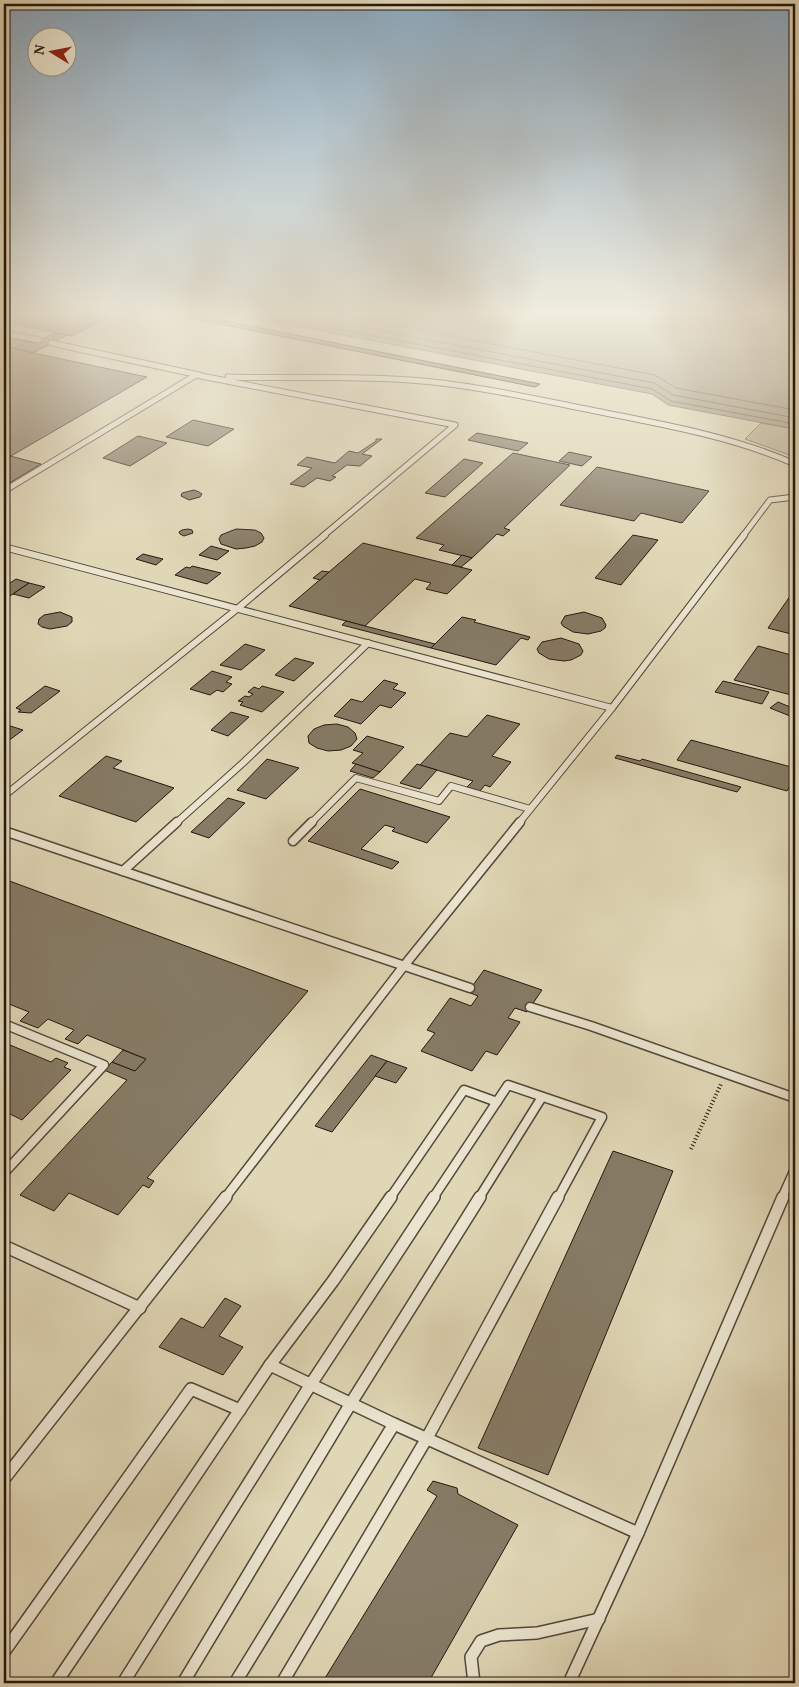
<svg xmlns="http://www.w3.org/2000/svg" width="799" height="1687" font-family="Vollkorn,serif">
<style>
.green{fill:#c0b69a;stroke:#726655}
.water{fill:#a0967e;stroke:#6e6352}
.lines{fill:none;stroke-linecap:round;stroke-linejoin:round}
.shore{stroke:#625647;stroke-width:1}
.building{fill:#867b66;stroke:#241710}
.lane-far3-casing{stroke:#53473a;stroke-width:7}
.lane-far2-casing{stroke:#53473a;stroke-width:8}
.lane-far1-casing{stroke:#53473a;stroke-width:11}
.lane-casing{stroke:#53473a;stroke-width:14}
.path{stroke:#241710;stroke-width:4;stroke-dasharray:1 2.5;stroke-linecap:butt}
.lane-far3{stroke:#ebe5d0;stroke-width:5}
.lane-far2{stroke:#ebe5d0;stroke-width:6}
.lane-far1{stroke:#ebe5d0;stroke-width:8}
.lane{stroke:#ebe5d0;stroke-width:11}
</style>
<rect width="100%" height="100%" fill="#e0d7b6"/>
<filter id="stains"><feTurbulence type="fractalNoise" baseFrequency=".004" numOctaves="4"/><feColorMatrix values="0 0 0 0 .2 0 0 0 0 .09 0 0 0 0 .02 0 0 0 .5 -.17"/></filter>
<radialGradient id="worn" r=".72"><stop offset=".6" stop-color="#630" stop-opacity="0"/><stop offset="1" stop-color="#630" stop-opacity=".3"/></radialGradient>
<polygon class="green" points="761,423 795,429 795,457 745,439"/>
<polygon class="water" points="238,315 795,315 795,429 668,405 652,394"/>
<g class="lines">
<g class="shore">
<polyline points="265,315 652,389 671,401 795,424"/>
<polyline points="299,315 654,383 673,395 795,418"/>
<polyline points="339,315 655,375 676,388 795,410"/>
</g>
</g>
<g class="building">
<polygon points="4,315 33,315 44,318 49,315 112,315 72,336 4,322"/>
<polygon points="175,315 195,315 540,384 535,387"/>
<polygon points="54,333 67,335 33,353 4,346 4,336 34,343"/>
<polygon points="4,346 33,353 147,377 4,460"/>
<polygon points="193,420 234,429 208,446 166,437"/>
<polygon points="477,433 528,443 518,451 468,440"/>
<polygon points="138,436 167,443 130,466 103,458"/>
<polygon points="376,439 382,439 362,454 372,456 360,466 347,465 332,476 336,477 330,481 317,478 304,487 290,484 312,468 297,465 307,457 335,463 349,451 358,453 376,441"/>
<polygon points="569,452 592,457 582,466 559,461"/>
<polygon points="513,453 570,465 504,528 510,530 503,536 497,534 472,558 439,550 444,545 416,538"/>
<polygon points="10,456 41,464 6,485 4,484 4,460"/>
<polygon points="464,459 483,463 445,497 425,493"/>
<polygon points="597,467 709,491 682,523 641,513 634,521 560,505"/>
<polygon points="194,490 199,492 202,494 200,497 189,500 181,496 182,493"/>
<polygon points="188,529 192,530 193,533 184,536 180,534 179,532 182,530"/>
<polygon points="236,529 255,530 261,533 264,538 262,542 255,546 246,548 236,549 221,544 219,539 221,535"/>
<polygon points="633,535 658,540 621,585 595,578"/>
<polygon points="363,543 452,565 472,570 447,594 426,589 431,583 415,579 365,626 289,606"/>
<polygon points="211,546 229,551 217,560 199,555"/>
<polygon points="143,554 163,559 156,565 136,559"/>
<polygon points="462,555 472,558 461,567 452,565"/>
<polygon points="192,566 221,573 207,584 175,575 186,567 190,568"/>
<polygon points="322,571 329,572 320,580 313,578"/>
<polygon points="16,579 29,583 4,600 4,587"/>
<polygon points="29,583 45,587 29,598 13,594"/>
<polygon points="795,589 795,635 768,628"/>
<polygon points="60,612 72,617 72,622 67,626 50,629 42,627 38,624 39,619 44,615"/>
<polygon points="584,612 602,618 606,625 605,628 601,631 588,634 573,632 563,626 561,623 565,616"/>
<polygon points="462,617 476,620 474,622 530,637 528,640 521,638 496,665 431,648"/>
<polygon points="346,621 365,626 435,644 431,648 342,625"/>
<polygon points="561,638 579,644 583,651 581,655 571,660 564,661 549,659 539,653 537,649 542,642"/>
<polygon points="245,644 265,650 241,670 220,665"/>
<polygon points="758,646 795,656 795,696 734,680"/>
<polygon points="295,658 314,663 294,681 275,675"/>
<polygon points="212,671 232,677 226,682 232,684 223,692 217,690 210,695 190,689"/>
<polygon points="384,680 398,684 393,689 406,693 391,708 380,705 361,724 334,716 351,699 362,702"/>
<polygon points="723,681 769,692 762,704 715,692"/>
<polygon points="45,686 60,691 31,713 18,712 21,710 16,708"/>
<polygon points="262,686 284,692 262,712 240,705 243,702 238,701 245,696 249,697 253,694 248,692 254,687 259,689"/>
<polygon points="778,702 795,709 795,718 770,708"/>
<polygon points="231,712 249,717 228,736 211,730"/>
<polygon points="487,715 520,724 492,756 511,762 490,787 485,785 480,791 467,787 473,781 420,765 450,733 467,737"/>
<polygon points="4,724 23,730 4,744"/>
<polygon points="337,724 348,727 355,733 357,739 351,746 341,750 328,751 317,748 309,743 308,736 314,729 324,725"/>
<polygon points="367,736 404,747 380,772 352,763 363,753 353,750"/>
<polygon points="691,740 795,768 795,776 787,791 677,760"/>
<polygon points="617,755 640,761 642,759 741,787 737,792 615,758"/>
<polygon points="106,756 122,761 113,768 174,788 136,822 59,796"/>
<polygon points="267,759 299,768 266,799 237,790"/>
<polygon points="356,764 380,772 373,778 350,771"/>
<polygon points="417,764 437,770 420,789 400,783"/>
<polygon points="360,789 450,817 427,843 392,831 395,828 385,825 361,849 399,862 392,869 308,841"/>
<polygon points="228,798 245,803 209,838 191,832"/>
<polygon points="4,879 308,991 147,1178 154,1181 149,1188 143,1185 118,1215 69,1193 54,1211 20,1195 127,1080 104,1070 112,1062 135,1071 146,1059 87,1035 78,1044 65,1039 74,1030 48,1019 38,1028 20,1021 29,1012 4,1002"/>
<polygon points="484,970 542,990 527,1012 515,1008 508,1018 520,1022 497,1055 486,1051 472,1071 421,1051 435,1033 427,1030 450,998 471,1006 478,996 468,992"/>
<polygon points="10,1045 51,1062 56,1058 68,1063 64,1067 71,1070 22,1120 10,1114 4,1120 4,1051"/>
<polygon points="123,1050 146,1059 135,1071 112,1062"/>
<polygon points="371,1055 387,1061 332,1132 315,1126"/>
<polygon points="387,1061 407,1068 396,1083 375,1076"/>
<polygon points="613,1151 673,1171 548,1475 478,1448"/>
<polygon points="225,1298 241,1306 219,1336 243,1347 223,1375 159,1347 181,1318 203,1328"/>
<polygon points="433,1481 457,1488 458,1494 518,1525 428,1683 322,1683 437,1496 427,1490"/>
</g>
<g class="lines">
<defs>
<g id="lane-far3">
<polyline points="4,333 39,340"/>
<polyline points="51,343 199,375"/>
<path d="M228 377C289 379 350 375 410 380 480 385 548 402 616 415 677 427 738 439 795 464"/>
<polyline points="4,491 196,375 455,425 323,536"/>
<polyline points="743,536 770,500 795,497"/>
</g>
<g id="lane-far2">
<polyline points="4,547 612,708"/>
<polyline points="4,796 237,609 325,535"/>
<polyline points="176,823 244,762 368,643"/>
<polyline points="311,823 356,778 439,801 451,786 530,809"/>
<polyline points="519,823 612,708 744,535"/>
</g>
<g id="lane-far1">
<polyline points="4,831 470,988"/>
<polyline points="293,841 312,822"/>
<polyline points="123,871 177,822"/>
<polyline points="530,1007 591,1026 795,1098"/>
<polyline points="4,1024 104,1065 4,1173"/>
<polyline points="225,1198 403,967 520,822"/>
<polyline points="390,1198 464,1090 497,1102"/>
<polyline points="433,1198 508,1085 602,1117 558,1198"/>
<polyline points="479,1198 542,1097"/>
<polyline points="782,1198 795,1169"/>
</g>
<g id="lane">
<polyline points="4,1246 140,1308"/>
<polyline points="270,1365 333,1281 391,1197"/>
<polyline points="4,1479 226,1197"/>
<polyline points="4,1652 191,1389 240,1410"/>
<polyline points="56,1683 270,1365 394,1424 638,1533"/>
<polyline points="123,1683 311,1384 434,1197"/>
<polyline points="183,1683 351,1403 480,1197"/>
<polyline points="235,1683 394,1424"/>
<polyline points="282,1683 427,1438 558,1197"/>
<polyline points="474,1683 471,1657 481,1641 499,1635 537,1633 599,1619"/>
<polyline points="569,1683 638,1533 783,1197"/>
</g>
</defs>
<use href="#lane-far3" class="lane-far3-casing"/>
<use href="#lane-far2" class="lane-far2-casing"/>
<use href="#lane-far1" class="lane-far1-casing"/>
<use href="#lane" class="lane-casing"/>
<polyline class="path" points="691,1149 721,1084"/>
<use href="#lane-far3" class="lane-far3"/>
<use href="#lane-far2" class="lane-far2"/>
<use href="#lane-far1" class="lane-far1"/>
<use href="#lane" class="lane"/>
</g>
<linearGradient id="sky" x2="0" y2="1"><stop stop-color="#8ba8be"/><stop offset="0.57" stop-color="#f1edde"/><stop offset="1" stop-color="#f1edde" stop-opacity="0"/></linearGradient>
<rect width="799" height="552" fill="url(#sky)"/>
<rect width="799" height="1687" fill="none" stroke="#e0d7b6" stroke-width="20"/>
<rect x="5" y="5" width="789" height="1677" fill="none" stroke="#241710" stroke-width="2.5"/>
<rect x="10" y="10" width="779" height="1667" fill="none" stroke="#241710"/>
<g transform="translate(52 52) rotate(280)"><circle r="24" fill="#ebe5d0" stroke="#9b9383"/>
<path d="M0-4L9 19L0 12L-9 19Z" fill="#8f2418"/>
<text y="-8" font-size="14" font-weight="bold" text-anchor="middle" fill="#241710">N</text>
</g>
<rect width="100%" height="100%" filter="url(#stains)"/>
<rect width="100%" height="100%" fill="url(#worn)"/>
</svg>
